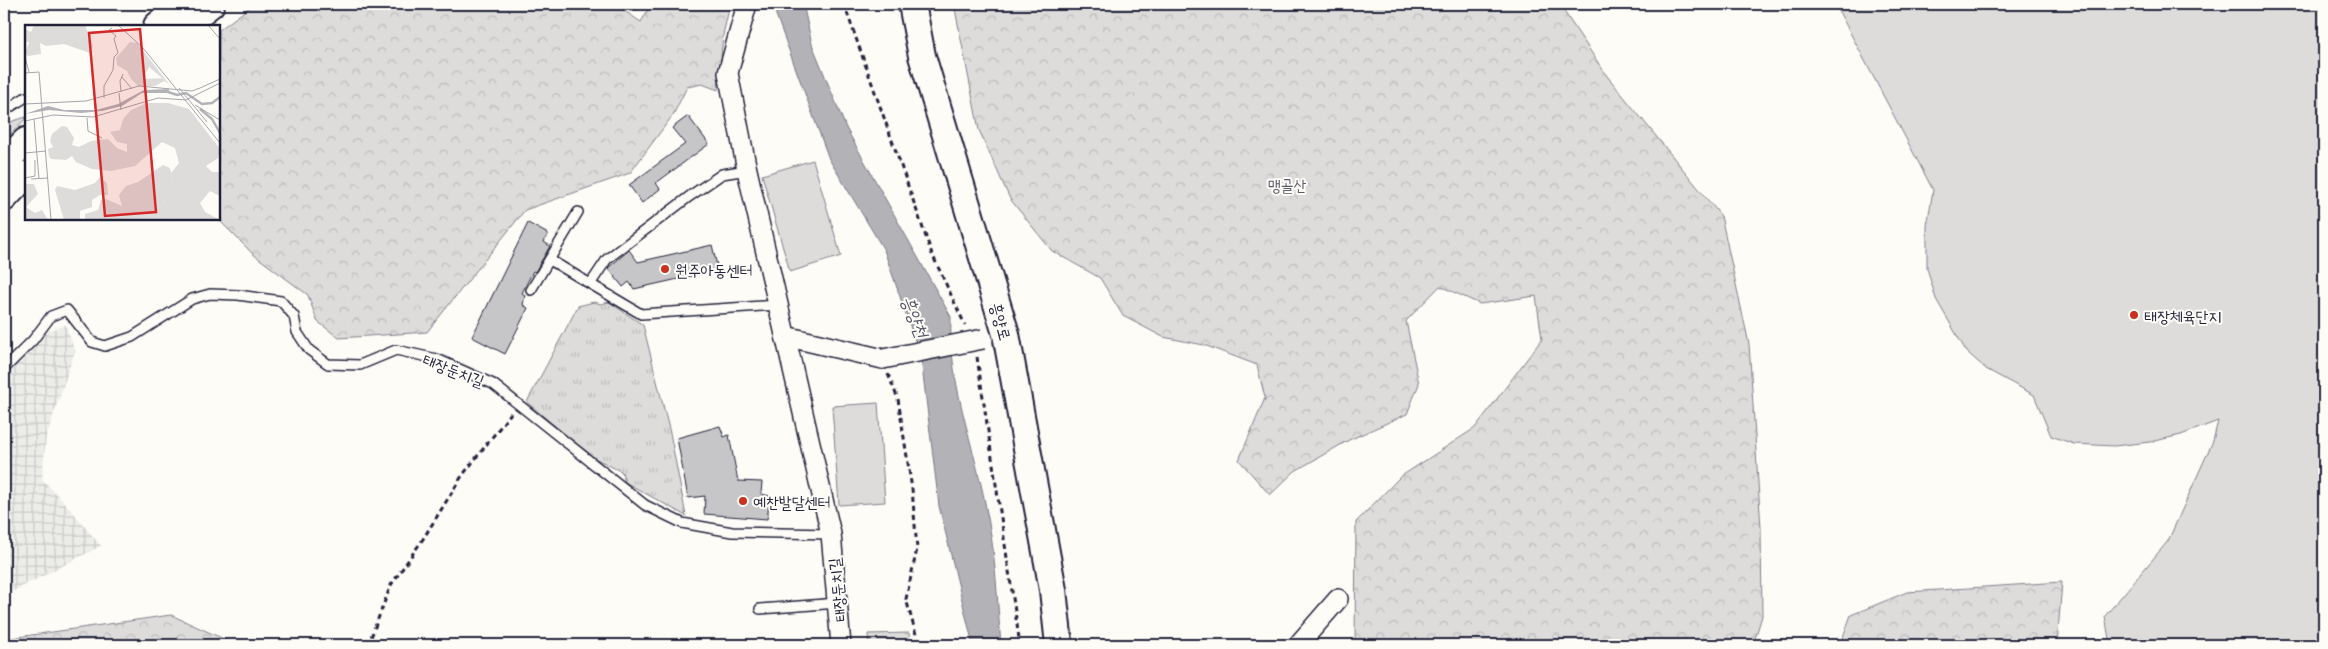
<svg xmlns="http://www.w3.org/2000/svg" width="2328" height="649" font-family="'Playpen Sans','Poor Story',sans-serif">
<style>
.industrial{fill:url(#industrial-grid)}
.forest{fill:url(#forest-crowns);stroke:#807f8b}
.park{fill:url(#park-tufts);stroke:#807f8b}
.pitch{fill:#dddcdb;stroke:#807f8b}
.water{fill:#b2b2b7;stroke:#787885}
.building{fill:#c6c6c8;stroke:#22223b}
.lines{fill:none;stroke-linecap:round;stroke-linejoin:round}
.lane-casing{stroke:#22223b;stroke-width:12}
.street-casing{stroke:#22223b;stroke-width:22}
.secondary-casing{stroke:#22223b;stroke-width:30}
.path{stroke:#22223b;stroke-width:3;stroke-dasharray:5 4;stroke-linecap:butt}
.lane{stroke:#fdfcf7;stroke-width:9}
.street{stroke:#fdfcf7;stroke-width:19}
.secondary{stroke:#fdfcf7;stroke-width:26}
.street-bridge-casing{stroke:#22223b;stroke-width:22;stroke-linecap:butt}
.street-bridge{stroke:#fdfcf7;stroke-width:19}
.poi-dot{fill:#c8321e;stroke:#fdfcf7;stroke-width:2}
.labels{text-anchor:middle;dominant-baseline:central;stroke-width:4;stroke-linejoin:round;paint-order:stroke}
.park-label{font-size:16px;fill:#5a5a6b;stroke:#fdfcf7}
.poi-label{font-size:16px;fill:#22223b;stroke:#fdfcf7;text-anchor:start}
.street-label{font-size:16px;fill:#22223b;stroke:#fdfcf7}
.water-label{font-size:18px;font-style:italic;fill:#545466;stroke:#fdfcf7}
.inset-river{fill:none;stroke:#b2b2b7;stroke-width:2.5}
.inset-road{fill:none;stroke:#a5a5ac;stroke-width:1}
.view{fill:#d62828;fill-opacity:0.15;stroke:#d62828;stroke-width:2.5}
.inset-edge{fill:none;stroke:#22223b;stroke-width:2.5}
</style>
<defs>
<pattern id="industrial-grid" width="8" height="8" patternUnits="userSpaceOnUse" patternTransform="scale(1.25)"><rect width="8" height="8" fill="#ecece9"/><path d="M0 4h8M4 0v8" fill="none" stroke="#cacac9"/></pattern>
<pattern id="forest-crowns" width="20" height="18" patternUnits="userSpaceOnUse" patternTransform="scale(1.25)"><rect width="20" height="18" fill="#dddcdb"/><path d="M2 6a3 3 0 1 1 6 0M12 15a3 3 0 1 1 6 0" fill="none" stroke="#bdbcbd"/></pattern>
<pattern id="park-tufts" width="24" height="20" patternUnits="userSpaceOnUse" patternTransform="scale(1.25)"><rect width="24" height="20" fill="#dddcdb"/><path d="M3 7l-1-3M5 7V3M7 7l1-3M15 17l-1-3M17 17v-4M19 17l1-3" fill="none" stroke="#bdbcbd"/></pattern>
</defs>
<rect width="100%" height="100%" fill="#fdfcf7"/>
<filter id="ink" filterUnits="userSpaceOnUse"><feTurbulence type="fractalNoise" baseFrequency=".02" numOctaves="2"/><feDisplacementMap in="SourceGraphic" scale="10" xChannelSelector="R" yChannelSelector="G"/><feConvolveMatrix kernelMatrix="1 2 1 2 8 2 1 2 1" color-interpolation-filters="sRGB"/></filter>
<g filter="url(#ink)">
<polygon class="industrial" points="66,325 75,351 46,437 42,479 71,510 101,546 4,596 4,375 45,332"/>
<g class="forest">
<polygon points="254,4 614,4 641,22 651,4 730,4 723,35 718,90 702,84 687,87 673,115 630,173 525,210 427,332 339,338 317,321 308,295 253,254 218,219 219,30"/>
<polygon points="954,4 1559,4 1607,76 1721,216 1749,344 1761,528 1762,616 1753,645 1355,645 1356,522 1400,477 1475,428 1542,339 1536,296 1480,304 1440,286 1406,321 1419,384 1407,414 1349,440 1295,471 1270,495 1239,460 1265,398 1257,365 1204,345 1163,337 1123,316 1100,278 1052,251 1010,199 979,130"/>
<polygon points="26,117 26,118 4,141 4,124"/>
<polygon points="2062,582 2057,645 1840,645 1851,615 1907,592"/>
<polygon points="171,615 237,645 4,645 4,639"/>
</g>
<polygon class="park" points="594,302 601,304 609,302 643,325 670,433 686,516 625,482 622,472 587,454 527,402 578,306"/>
<g class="pitch">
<polygon points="1835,4 2324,4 2324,645 2110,645 2105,616 2168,541 2213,441 2218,421 2181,435 2150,442 2114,446 2074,444 2051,436 2034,395 1986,369 1966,351 1936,299 1927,268 1927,226 1933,190"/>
<polygon points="813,160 841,256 790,272 762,175"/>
<polygon points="878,403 885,502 839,505 832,406"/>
<polygon points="909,633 910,645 869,645 868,634"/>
</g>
<path class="water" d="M775 4H803L812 44 846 128 951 317C948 382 974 444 986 508 996 553 997 600 1001 645H973L939 506 921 358 884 250 829 159 776 15Z"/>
<g class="building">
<polygon points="688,116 709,144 656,183 660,189 642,203 629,185 685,144 672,128"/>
<polygon points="528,223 548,234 544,242 550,246 535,272 533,271 522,293 525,295 523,305 528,308 505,354 472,337"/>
<polygon points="712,245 718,270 634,289 629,282 623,287 608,268 629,250 638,262"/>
<polygon points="720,426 724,437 729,435 738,481 762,482 761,494 770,496 767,519 704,514 705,496 688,498 677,438"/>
</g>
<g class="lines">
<defs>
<g id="lane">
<polyline points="4,111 26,97"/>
<polyline points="550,260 641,314 778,305"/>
<polyline points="591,283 607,259 690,196 722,174 747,170"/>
<polyline points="531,290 578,212"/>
<polyline points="4,369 33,340 51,316 67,310 92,342 105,346 132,337 192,299 210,294 238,295 281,301 294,316 297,332 309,350 328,364 360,365 396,350 437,359 493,384 645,505 682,523 732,532 831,534"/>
<polyline points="760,609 838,603"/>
</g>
<g id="street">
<polyline points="747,4 728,73 747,170 831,534 841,645"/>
<polyline points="785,336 883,359"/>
<polyline points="1298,645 1338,599"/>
</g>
<g id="secondary">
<polyline points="912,4 922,56 1006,334 1053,590 1059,645"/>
<polyline points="157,26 183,4"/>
<polyline points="183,26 211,4"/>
<polyline points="4,163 26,141"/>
<polyline points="4,198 26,175"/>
</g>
</defs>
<use href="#lane" class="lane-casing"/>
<use href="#street" class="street-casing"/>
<use href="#secondary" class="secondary-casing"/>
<g class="path">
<polyline points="844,4 932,254 965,325"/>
<polyline points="977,357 1020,645"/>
<polyline points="888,374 898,399 912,489 917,549 906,599 919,645"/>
<polyline points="368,645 391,585 423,539 462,476 511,413"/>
</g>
<use href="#lane" class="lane"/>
<use href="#street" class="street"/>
<use href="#secondary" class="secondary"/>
<defs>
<polyline id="street-bridge" points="883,359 983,339"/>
</defs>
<use href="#street-bridge" class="street-bridge-casing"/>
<use href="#street-bridge" class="street-bridge"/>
</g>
</g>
<g class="poi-dot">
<circle cx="665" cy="269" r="5"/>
<circle cx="2134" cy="315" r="5"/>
<circle cx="743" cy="501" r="5"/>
</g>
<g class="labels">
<g class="park-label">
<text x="1287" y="184">맹골산</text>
</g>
<g class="poi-label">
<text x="675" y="269">원주아동센터</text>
<text x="2144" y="315">태장체육단지</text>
<text x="753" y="501">예찬발달센터</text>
</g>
<g class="street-label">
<text transform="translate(1002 321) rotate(75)">흥양로</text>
<text transform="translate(454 369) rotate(21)">태장둔치길</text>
<text transform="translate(836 590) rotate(-96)">태장둔치길</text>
</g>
<g class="water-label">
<text transform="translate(916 316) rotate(68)">흥양천</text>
</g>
</g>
<g transform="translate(25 25)">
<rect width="195" height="195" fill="#fdfcf7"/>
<path d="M9 0H60L68 21 65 28 39 19 21 21 15 18 16 29 3 31 0 28 4 17H0V4L6 7ZM105 17 112 18 144 59 139 56 130 61H113L106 54 102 46 92 40 91 33ZM124 42 137 53H140L118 54ZM122 78H143L164 84 195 124 193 133 181 141 187 147H195V171L185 166 175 178 180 187 195 195H148L151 191 138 176 148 155 146 148 154 138 150 123 137 117 110 141 86 146 67 144 51 137 47 131 41 135 26 134 24 131 23 124 28 122 25 116 27 109 37 101 42 102 49 113 47 120 54 122 66 116 83 114 92 123 102 127V119L92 117 85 107 95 105 98 94 106 85ZM75 152 82 158 83 170H75L67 175V182L55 186V195H39L30 165 32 161 50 165 70 158ZM0 159H9L13 169 1 182 10 188 17 185 23 195H0Z" fill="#dddcdb" fill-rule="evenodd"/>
<path d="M138 140 145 143 148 155 154 160 153 168 138 176 152 191 148 195H60V189L73 185 76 175 81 174 97 181 94 170 101 161 113 157Z" fill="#dddcdb"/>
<path d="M144 64V68H117L97 81 77 86 56 88 24 85 0 89 23 81 39 85H71L93 79 119 65Z" fill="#b2b2b7"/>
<path class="inset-river" d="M140 66 152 70 161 68 177 79 187 78 195 72M175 84 187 94 195 108"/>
<path class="inset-road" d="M93 0 118 23 195 118M183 0 195 14M0 32 4 47M0 48 14 47 26 195M97 52 107 64M154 63 182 97M175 63 195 54M96 67 95 56 98 49M94 68 96 85M79 73V61L88 45 89 32 93 28 89 14 91 11 84 5 87 3M0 79 61 76 114 61 167 66 175 63M170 80 195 95M62 93 63 106 77 113M9 94 14 154M0 96 28 90 68 92 133 73 161 75 195 58M0 128 21 126M0 153 10 151V135M6 154 23 153"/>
<path class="view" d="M115 4 131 187 80 191 64 8Z"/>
<rect width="195" height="195" class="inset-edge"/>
</g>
<rect width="2328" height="649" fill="none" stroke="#fdfcf7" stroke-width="20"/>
<rect x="10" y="10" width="2308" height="629" fill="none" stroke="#22223b" stroke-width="2" filter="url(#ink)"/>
</svg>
